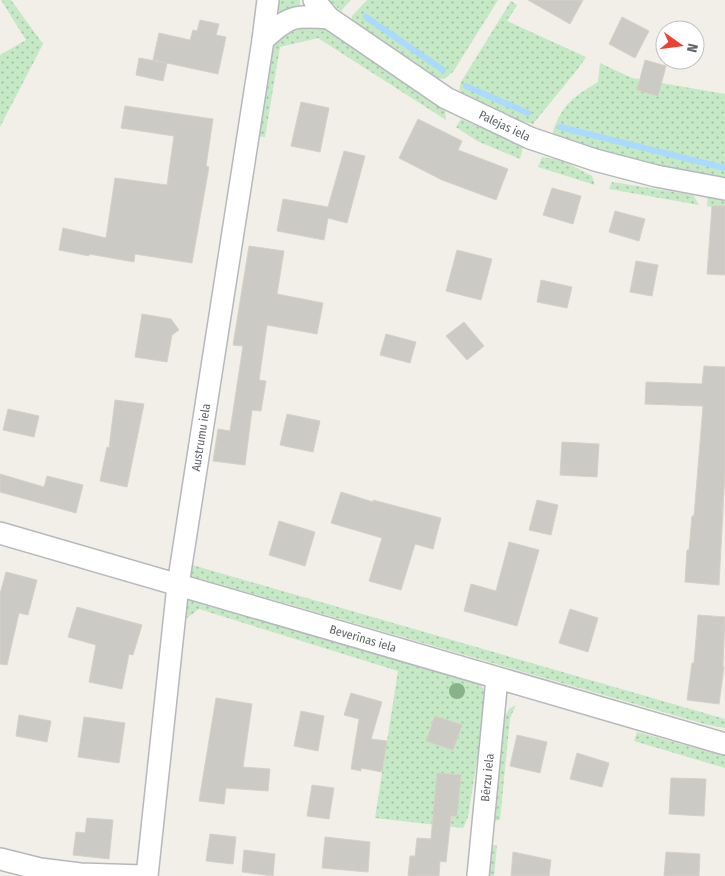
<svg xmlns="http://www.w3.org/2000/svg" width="725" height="876" font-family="'Fira Sans Condensed',sans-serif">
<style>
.grass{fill:url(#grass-dots)}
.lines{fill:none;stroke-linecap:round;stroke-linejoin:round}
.stream{stroke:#aadaff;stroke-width:6}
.building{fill:#cccac5;stroke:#d6d1c6}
.minor-casing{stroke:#b5b8bc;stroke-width:24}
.minor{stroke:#fff;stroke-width:21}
.tree{fill:#89b387}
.labels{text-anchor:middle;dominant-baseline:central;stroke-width:4;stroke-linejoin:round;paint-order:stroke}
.street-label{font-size:12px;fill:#5f6368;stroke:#fff}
</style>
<defs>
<pattern id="grass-dots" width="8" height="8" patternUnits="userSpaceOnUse" patternTransform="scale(1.25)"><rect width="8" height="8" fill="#c5e8c5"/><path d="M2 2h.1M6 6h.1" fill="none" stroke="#a3c0a4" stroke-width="1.8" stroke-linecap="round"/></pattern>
</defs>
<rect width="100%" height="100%" fill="#f1efe8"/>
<g class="grass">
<polygon points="1,0 11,0 43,44 0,127 0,55 26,40"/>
<polygon points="278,0 300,0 300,5 295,9 281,12 276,10"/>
<polygon points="328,0 351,0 341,11"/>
<polygon points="367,0 498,0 453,72 444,79 434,78 352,21 352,16"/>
<path d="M511 1 517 5 507 21 586 57 580 66 533 124C509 118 477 108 459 90L461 82Z"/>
<polygon points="303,28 325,29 445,110 446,120 318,38 280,47 265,137 255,136 268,54 278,37"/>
<path d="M600 63 632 78 725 94V178L634 163 555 138 553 131C563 103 574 97 598 82Z"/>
<polygon points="461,119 523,146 520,159 477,141 456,127"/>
<polygon points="542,157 561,160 592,176 595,185 538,167"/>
<polygon points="612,182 693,195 699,205 609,189"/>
<polygon points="708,196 725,199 725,209 707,206"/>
<polygon points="189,564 725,719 725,728 708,725 187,575"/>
<polygon points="193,599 478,682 486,692 484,716 468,817 463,828 375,818 398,671 199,609 187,618 181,616 187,600"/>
<polygon points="516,705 510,718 500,820 492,821 498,756 505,716 509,709"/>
<polygon points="637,732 725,756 725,768 634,741"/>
<polygon points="491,845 497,845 494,876 487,876"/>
</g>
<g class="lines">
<g class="stream">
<polyline points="366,17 443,70"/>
<polyline points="466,86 528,113"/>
<polyline points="560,127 725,168"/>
</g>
</g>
<g class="building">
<polygon points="528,0 583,0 570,24"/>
<polygon points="622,17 649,31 635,58 609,44"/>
<polygon points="200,20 219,24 216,35 226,37 218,74 153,60 159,33 190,40 193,30 197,31"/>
<polygon points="139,58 167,63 163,81 136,75"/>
<polygon points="645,60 666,66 658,96 637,90"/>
<polygon points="301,102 329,108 320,152 291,146"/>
<polygon points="125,106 213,119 206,166 209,167 192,263 135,254 134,262 89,254 89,256 59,250 63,228 106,238 115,178 167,185 174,136 121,128"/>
<polygon points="418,119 462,141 458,150 508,169 496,200 442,180 399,158"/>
<polygon points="344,151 365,156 347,223 328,218 324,240 277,231 283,199 328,207"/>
<polygon points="552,188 581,196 573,224 543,215"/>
<polygon points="712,206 725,206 725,275 707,274"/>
<polygon points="615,211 645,219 639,241 609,232"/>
<polygon points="249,246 284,251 277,294 323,303 317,334 267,325 259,380 266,381 261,411 252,410 245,465 213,461 218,429 230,431 243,346 233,345"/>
<polygon points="457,250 492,259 481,300 446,291"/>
<polygon points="636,261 658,265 652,296 630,292"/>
<polygon points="541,280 572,287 567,308 537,302"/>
<polygon points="142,314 171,319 179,330 172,335 167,362 135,357"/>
<polygon points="464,322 484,346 467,360 446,336"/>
<polygon points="386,334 416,342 410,363 380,355"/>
<polygon points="704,366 725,367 725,472 719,585 685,582 687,550 689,550 692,516 694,516 703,406 645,404 646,382 702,384"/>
<polygon points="115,400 144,404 127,487 100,481 107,447 109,448"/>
<polygon points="8,409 39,416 34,437 3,430"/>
<polygon points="287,414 320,421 313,452 280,445"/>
<polygon points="562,442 599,444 597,477 560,475"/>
<polygon points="0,474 44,487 47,476 83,485 76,513 0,492"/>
<polygon points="341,492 373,502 373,500 441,518 433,549 415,544 401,590 369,581 382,538 331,523"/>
<polygon points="537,500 558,505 551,535 529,530"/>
<polygon points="279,521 315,532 305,566 269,555"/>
<polygon points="509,542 539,550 517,626 464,611 471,584 496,591"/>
<polygon points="6,572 37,580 28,615 19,613 7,665 0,664 0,594"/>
<polygon points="77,607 142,625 133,655 129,654 122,689 89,682 96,645 68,637"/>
<polygon points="570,609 598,618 588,652 559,643"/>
<polygon points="698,615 725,617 723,667 724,667 719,704 687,700 692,663 694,663"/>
<polygon points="351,693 382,702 371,739 387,741 382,772 361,768 361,771 351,769 359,719 344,715"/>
<polygon points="216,698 252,704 243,767 270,769 268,791 226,788 224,804 199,801"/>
<polygon points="301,711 324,716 318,751 294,746"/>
<polygon points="19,715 51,721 47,742 16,736"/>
<polygon points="435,716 462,725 453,750 426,741"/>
<polygon points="84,717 125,723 119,763 78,757"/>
<polygon points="517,735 547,742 540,773 510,766"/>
<polygon points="577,753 609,763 602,787 570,779"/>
<polygon points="437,773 461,775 457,816 451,816 446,862 440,861 439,876 408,876 410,856 415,856 417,838 431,839"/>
<polygon points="671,778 706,779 704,816 669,814"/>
<polygon points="312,785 334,788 329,819 307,816"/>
<polygon points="87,818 113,820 109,859 73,855 76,832 85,833"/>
<polygon points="210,834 236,837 233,864 206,861"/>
<polygon points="325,837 370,842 368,872 322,868"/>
<polygon points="244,850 275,854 273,876 242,872"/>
<polygon points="513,852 551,860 549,876 511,876"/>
<polygon points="666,852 700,854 699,876 664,876"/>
</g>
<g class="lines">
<defs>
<g id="minor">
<path id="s1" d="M314 0 329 18 446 98 530 138 595 160 656 176 725 189"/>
<path d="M263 40C289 16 294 15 329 18"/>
<path id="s2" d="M0 533 725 744"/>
<polyline points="0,859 40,869 80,874 144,876"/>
<path id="s3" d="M147 876 178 585 263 40 268 0"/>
<path id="s4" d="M478 876 497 678"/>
</g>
</defs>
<use href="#minor" class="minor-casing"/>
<use href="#minor" class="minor"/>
</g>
<circle class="tree" cx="457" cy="691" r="8"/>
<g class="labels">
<g class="street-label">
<text stroke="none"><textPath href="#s1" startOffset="230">Palejas iela</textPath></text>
<text stroke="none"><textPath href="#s3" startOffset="442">Austrumu iela</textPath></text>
<text stroke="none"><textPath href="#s2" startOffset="378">Beverīnas iela</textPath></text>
<text stroke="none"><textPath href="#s4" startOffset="99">Bērzu iela</textPath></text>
</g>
</g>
<g transform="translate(680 45) rotate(104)"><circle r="24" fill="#ffffff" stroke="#bfc1c3"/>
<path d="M0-4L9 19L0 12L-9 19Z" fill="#ea4335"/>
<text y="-8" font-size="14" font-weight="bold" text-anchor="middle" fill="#5f6368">N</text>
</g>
</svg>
